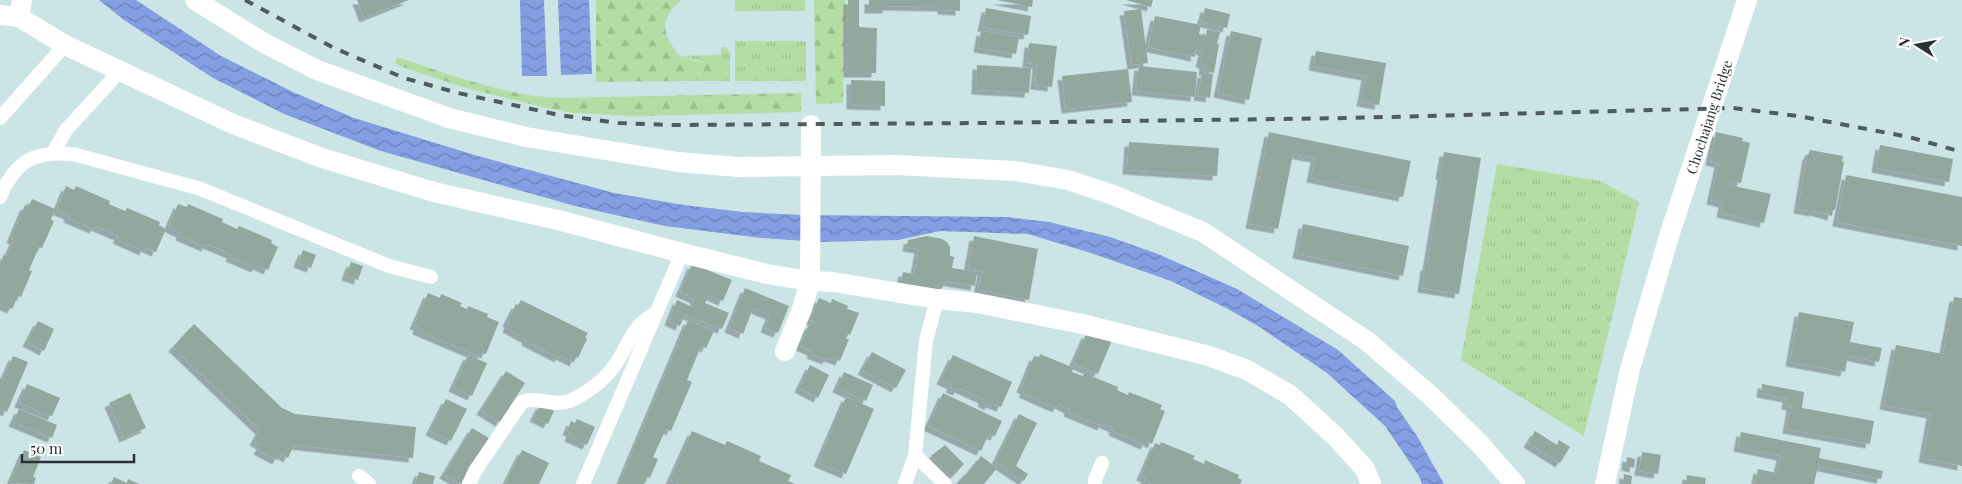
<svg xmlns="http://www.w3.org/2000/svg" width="1962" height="484" font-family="'Playfair Display',serif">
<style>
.grass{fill:url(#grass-tufts)}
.forest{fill:url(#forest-firs)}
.water{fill:url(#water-waves)}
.building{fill:#92a89f;filter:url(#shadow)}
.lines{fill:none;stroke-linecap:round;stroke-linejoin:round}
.street{stroke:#fff;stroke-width:14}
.secondary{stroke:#fff;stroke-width:20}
.rail{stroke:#4f5c5d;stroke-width:4;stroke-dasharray:9 9;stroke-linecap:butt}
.labels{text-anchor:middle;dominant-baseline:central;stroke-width:4;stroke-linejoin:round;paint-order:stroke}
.street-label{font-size:14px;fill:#293233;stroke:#fff}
</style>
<defs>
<pattern id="grass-tufts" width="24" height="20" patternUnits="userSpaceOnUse" patternTransform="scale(1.25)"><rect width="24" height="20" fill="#b4dda3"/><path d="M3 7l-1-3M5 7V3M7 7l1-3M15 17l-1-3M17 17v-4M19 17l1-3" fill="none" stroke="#9bbe8d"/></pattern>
<pattern id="forest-firs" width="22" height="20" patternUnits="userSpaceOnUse" patternTransform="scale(1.25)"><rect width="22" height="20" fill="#b4dda3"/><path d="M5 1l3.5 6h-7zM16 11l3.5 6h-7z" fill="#9bbe8d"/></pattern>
<pattern id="water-waves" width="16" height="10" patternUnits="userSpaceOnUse" patternTransform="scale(1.25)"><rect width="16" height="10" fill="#839ee2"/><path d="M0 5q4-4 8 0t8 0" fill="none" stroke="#6b81b8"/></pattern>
<filter id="shadow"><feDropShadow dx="-4.5" dy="4.5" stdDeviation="0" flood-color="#0004"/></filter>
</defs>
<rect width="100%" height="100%" fill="#cbe4e6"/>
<g class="grass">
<rect x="735" y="0" width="70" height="11"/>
<rect x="735" y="41" width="71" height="40"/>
<polygon points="721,47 726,47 730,52 730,81 681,81 682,72 690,71 701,74 704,62 678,56 721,55"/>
<polygon points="1497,164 1600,181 1639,202 1584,436 1461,360"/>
</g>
<g class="forest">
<path d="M596 0H681C664 15 660 28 673 47 675 50 677 54 680 56 694 64 712 59 721 74 707 77 695 70 682 72L681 81 596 82Z"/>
<polygon points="814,0 845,0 843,103 816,104"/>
<path d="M397 57C451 75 500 94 557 98L801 93V112L638 116 573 113 542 107 463 87 405 68 395 63Z"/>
</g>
<g class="water">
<polygon points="99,0 136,0 221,56 293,92 354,118 478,156 614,193 684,205 743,212 802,215 1006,217 1049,222 1110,237 1158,254 1237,289 1338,350 1395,401 1397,407 1417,436 1444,484 1422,484 1419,476 1385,426 1327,373 1258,326 1228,309 1171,281 1091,253 1028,234 940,231 898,240 819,242 761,238 665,226 575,206 381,151 284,114 213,78 124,20"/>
<polygon points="520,0 544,0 547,76 522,76"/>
<polygon points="558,0 589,0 592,74 561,75"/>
</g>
<g class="building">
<polygon points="357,0 409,0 364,18"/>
<polygon points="848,0 859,0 859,27 877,28 876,73 848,73"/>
<polygon points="869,0 960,0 960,11 942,10 942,7 887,6 887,9 869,9"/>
<polygon points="997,0 1033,0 1032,7"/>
<polygon points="1126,0 1153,0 1151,7"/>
<polygon points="986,8 1031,16 1028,35 982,27"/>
<polygon points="1205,8 1230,14 1227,28 1201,22"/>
<polygon points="1141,9 1148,63 1132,65 1124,11"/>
<polygon points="1155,16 1201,25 1199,34 1206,36 1207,29 1220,32 1217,44 1219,44 1214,73 1203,71 1204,64 1200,63 1203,51 1196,49 1195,57 1148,47"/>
<polygon points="981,31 1019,37 1016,54 978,48"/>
<polygon points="1231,31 1262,38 1249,100 1218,93"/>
<polygon points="1029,43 1057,46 1052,87 1035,85 1037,64 1027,63"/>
<polygon points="1316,51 1386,63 1379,105 1361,102 1366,76 1313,66"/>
<polygon points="977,65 1031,68 1029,93 976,90"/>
<polygon points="1139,66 1197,72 1195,97 1136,91"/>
<polygon points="1128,69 1132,102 1066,109 1062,76"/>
<polygon points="1202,73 1213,74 1210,98 1198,96"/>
<polygon points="851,80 885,81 885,106 851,105"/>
<polygon points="1269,132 1411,161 1403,197 1311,178 1315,158 1293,154 1278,229 1250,224"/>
<polygon points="1716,132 1743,138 1742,141 1750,143 1741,183 1730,181 1729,185 1771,194 1764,223 1721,213 1723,203 1711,200 1719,163 1710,161"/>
<polygon points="1129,142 1219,148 1217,176 1127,170"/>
<polygon points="1880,145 1953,159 1949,182 1876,168"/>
<polygon points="1810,150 1843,156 1842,161 1844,162 1835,210 1833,210 1832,216 1814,211 1814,212 1798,209 1807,155 1808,155"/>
<polygon points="1444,152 1481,158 1459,294 1422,288 1425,266 1427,266 1442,175 1440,175"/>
<polygon points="1846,175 1962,197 1962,246 1837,222"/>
<polygon points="66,186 74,190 76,186 110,201 109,204 125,211 127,208 160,222 159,225 166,229 156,252 145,247 144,251 117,239 119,236 95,226 94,229 68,218 69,215 56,210"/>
<polygon points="32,199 55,209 51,220 54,221 42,248 39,247 29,270 32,271 21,297 18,296 12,309 0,304 0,264 4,254 7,256 14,240 11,238 25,205 29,206"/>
<polygon points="178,204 187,207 188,204 223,219 222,222 237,229 239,226 272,240 271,243 278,247 268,270 257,265 256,268 230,257 231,254 207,244 206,247 180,236 181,233 168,227"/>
<polygon points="1303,224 1409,246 1403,276 1297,254"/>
<polygon points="927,236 942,239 947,242 950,247 950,256 954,257 952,268 977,272 975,286 945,281 943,287 938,291 900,286 903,272 914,274 919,249 907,247 908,240"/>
<polygon points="974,236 1038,249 1029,300 978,290 982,271 968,268"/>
<polygon points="303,250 316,255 311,268 298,263"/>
<polygon points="351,262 363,266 358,280 346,276"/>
<polygon points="692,264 732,280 723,301 709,295 705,303 729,313 722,329 685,314 680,326 669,321 677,300 692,307 695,299 680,292"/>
<polygon points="745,288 789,306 778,333 765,328 770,315 753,308 743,334 729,328"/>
<polygon points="428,293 440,298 441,294 462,303 460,306 467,309 468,306 488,314 487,317 499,322 486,354 482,353 481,357 417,330 418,326 414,325"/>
<polygon points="1954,297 1962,298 1962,466 1923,458 1931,414 1884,405 1896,345 1943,354"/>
<polygon points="819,298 831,303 832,299 848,306 847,309 859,313 850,335 848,334 846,339 849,339 840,361 828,357 827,360 811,354 812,351 800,346 809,324 811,325 813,321 810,320"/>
<polygon points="521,300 588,333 585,338 587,339 578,358 576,357 574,362 560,355 559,358 526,341 527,339 507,328 509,323 507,322 516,304 518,305"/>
<polygon points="1799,312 1854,322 1850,342 1882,348 1879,362 1848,356 1845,372 1790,362"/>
<polygon points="688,320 714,331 706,348 701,346 687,380 692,382 671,431 666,429 653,457 658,459 650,478 647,477 644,484 619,484"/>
<polygon points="38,321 54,329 44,351 27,342"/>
<polygon points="194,324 282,408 295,414 416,427 413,458 294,445 288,458 280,454 277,460 258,450 261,445 254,441 260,430 173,347"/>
<polygon points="1086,334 1112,340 1098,374 1073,363"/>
<polygon points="872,352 906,370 896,388 862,370"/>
<polygon points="1040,354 1074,368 1072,372 1083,376 1084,373 1118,387 1117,390 1128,395 1129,392 1162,405 1160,409 1165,411 1152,444 1147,441 1145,445 1113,431 1114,428 1103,423 1102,426 1068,412 1069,409 1059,404 1057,408 1023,393 1025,390 1021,388 1034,356 1039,357"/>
<polygon points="468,355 487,363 472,396 453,387"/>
<polygon points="953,355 1012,382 1001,407 990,403 989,406 982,402 983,399 959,388 957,391 950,388 952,385 941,380"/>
<polygon points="13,356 28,362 7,412 0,409 0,378 3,379"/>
<polygon points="810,365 829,375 818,398 799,388"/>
<polygon points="506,371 525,383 500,422 481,410"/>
<polygon points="844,372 873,385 866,401 837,388"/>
<polygon points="27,384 60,398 52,416 19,403"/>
<polygon points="1762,384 1804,392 1802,408 1874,421 1870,444 1787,429 1791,406 1786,405 1787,398 1761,393"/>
<polygon points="130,393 146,428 124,438 109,403"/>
<polygon points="943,393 1002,421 995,436 989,434 981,451 928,426"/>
<polygon points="846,397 874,409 846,474 818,462"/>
<polygon points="446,399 467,409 451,441 430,431"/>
<polygon points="541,404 554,411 548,424 534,417"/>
<polygon points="19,409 57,425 52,438 13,422"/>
<polygon points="1019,414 1037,423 1016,466 1028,474 1024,481 995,462"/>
<polygon points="577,419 595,427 587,445 569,437 571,432 567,431 571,421 575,423"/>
<polygon points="472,428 489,438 461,484 444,474"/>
<polygon points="692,431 725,445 727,441 761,456 759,461 791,475 788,481 795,484 680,484 670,480"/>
<polygon points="1535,431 1557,445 1559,440 1570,447 1560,463 1528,443"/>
<polygon points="1741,432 1821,448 1819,458 1883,471 1881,479 1818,466 1814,484 1755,484 1758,469 1777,473 1781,456 1738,447"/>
<polygon points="1161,442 1195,456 1193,459 1204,464 1205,460 1239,475 1238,478 1242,480 1240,484 1152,484 1144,481 1146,478 1141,476 1155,443 1160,445"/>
<polygon points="945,445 964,464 952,477 931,456"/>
<polygon points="24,450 41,457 33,477 36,478 34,484 10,483"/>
<polygon points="522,450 549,463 539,484 505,484"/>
<polygon points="1642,452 1661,455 1658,474 1639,471"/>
<polygon points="981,456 997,468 984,484 957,484 965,474 966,475"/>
<polygon points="1627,457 1635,459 1634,468 1626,466"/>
<polygon points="419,472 435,476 433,484 415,484"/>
<polygon points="1624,474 1632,476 1631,484 1623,484"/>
<polygon points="1687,475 1706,478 1705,484 1686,484"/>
<polygon points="114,477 127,483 128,479 139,484 111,484"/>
</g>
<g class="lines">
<g class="street">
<polyline points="0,118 65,45"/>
<polyline points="53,153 66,130 120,71"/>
<path d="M0 197C16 160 34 151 73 154L201 189 389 266 431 277"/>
<polyline points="915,455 945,484"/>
<polyline points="359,476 369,484"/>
<path d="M469 484 475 471 522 402C537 395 555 409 574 399 591 390 607 378 617 362 632 339 631 327 657 312"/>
<polyline points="583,484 682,253"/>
<polyline points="905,484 915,455 926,341 937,299"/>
<polyline points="1095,484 1095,480 1102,463"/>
</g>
<g class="secondary">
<polyline points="22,0 19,17 65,45 233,124 322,158 434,192 558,220 682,253 767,274 810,281 833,282 937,299 977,303 1082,324 1209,356 1247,370 1290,395 1336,437 1365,469 1371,484"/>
<polyline points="195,0 264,43 317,70 449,118 526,137 678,162 738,167 895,165 1015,171 1068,180 1113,195 1203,232 1367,341 1431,396 1479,443 1515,484"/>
<polyline points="0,15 19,17"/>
<polyline points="785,351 802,309 810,281 811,125"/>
<polyline points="1605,484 1630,369 1670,233 1747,0"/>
</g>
<polyline class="rail" points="245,0 334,48 404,78 458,93 559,115 618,123 672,125 982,123 1349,118 1733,108 1798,116 1909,137 1962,152"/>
</g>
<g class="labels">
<g class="street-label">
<text transform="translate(1709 117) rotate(-72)">Chochajang Bridge</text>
</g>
</g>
<g transform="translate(1917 45) rotate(281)" stroke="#ffffff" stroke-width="4" paint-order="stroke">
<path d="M0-4L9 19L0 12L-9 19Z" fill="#293233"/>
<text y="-8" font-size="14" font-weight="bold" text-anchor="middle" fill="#293233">N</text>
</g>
<path d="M22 454v8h112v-8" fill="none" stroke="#293233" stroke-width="2.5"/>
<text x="30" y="454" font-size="15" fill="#293233" stroke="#ffffff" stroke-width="4" paint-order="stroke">50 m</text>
</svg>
